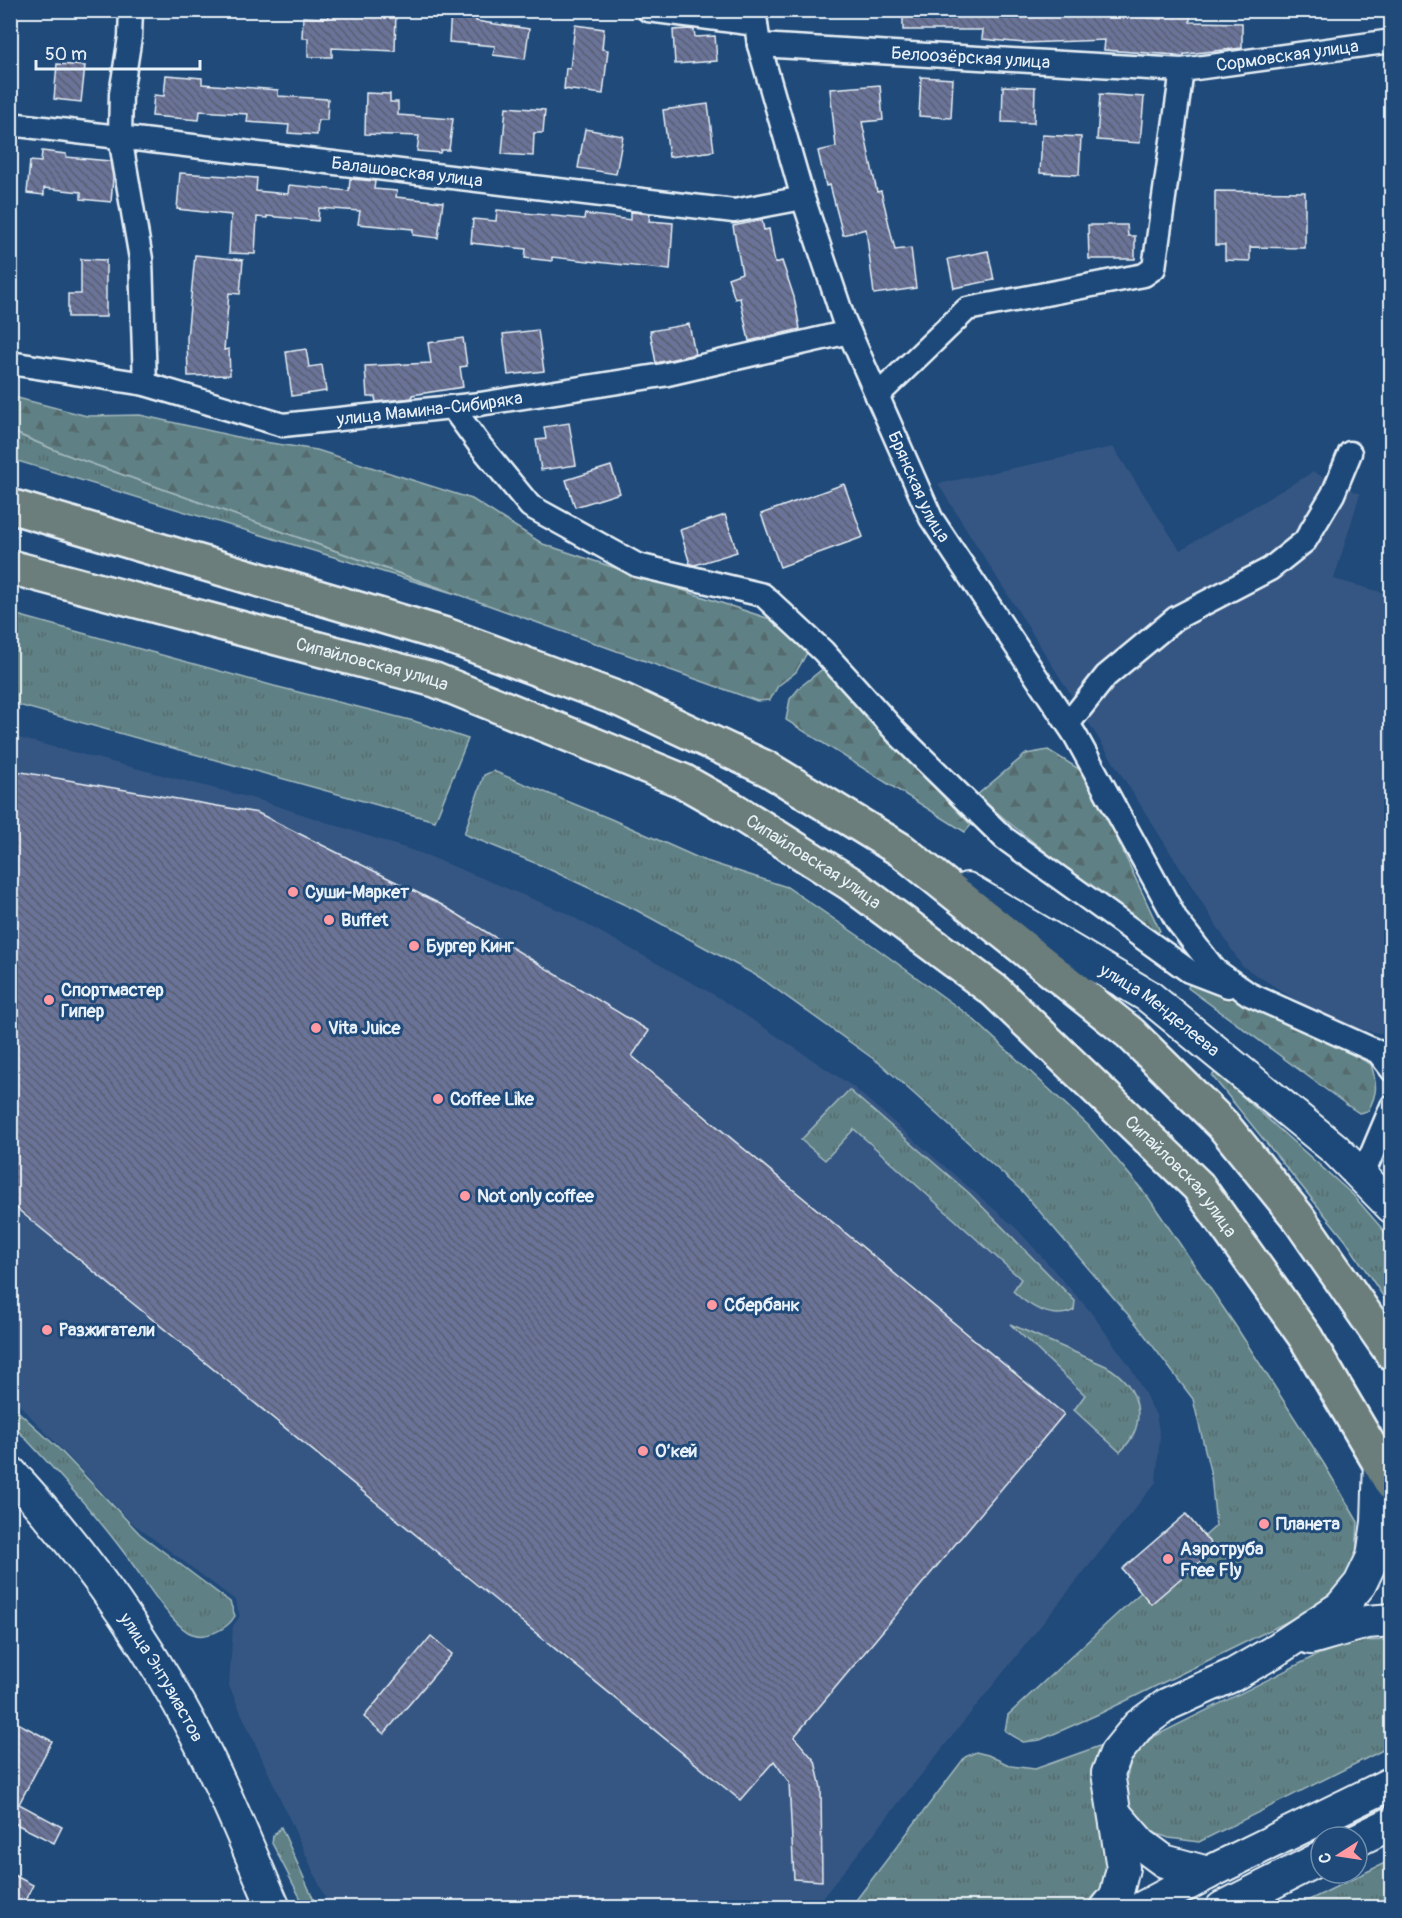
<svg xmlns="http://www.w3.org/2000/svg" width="1402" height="1918" font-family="Pangolin,sans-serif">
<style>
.built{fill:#365683}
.grass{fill:url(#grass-tufts);stroke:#a4b9be;stroke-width:1.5}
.forest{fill:url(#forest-firs);stroke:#a4b9be;stroke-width:1.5}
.building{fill:url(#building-back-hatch);stroke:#e8f1f8;stroke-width:1.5}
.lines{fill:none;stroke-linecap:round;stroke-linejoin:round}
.street-casing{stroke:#e8f1f8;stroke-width:27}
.secondary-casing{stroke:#e8f1f8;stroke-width:36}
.primary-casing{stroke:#e8f1f8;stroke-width:38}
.street{stroke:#1f4a7a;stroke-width:22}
.secondary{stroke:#1f4a7a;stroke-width:32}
.primary{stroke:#6c7e7c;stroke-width:33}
.poi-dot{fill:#ff9aa2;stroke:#1f4a7a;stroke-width:2}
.labels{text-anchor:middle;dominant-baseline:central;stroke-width:6;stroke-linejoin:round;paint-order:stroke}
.street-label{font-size:18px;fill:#e8f1f8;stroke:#1f4a7a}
.poi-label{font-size:18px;font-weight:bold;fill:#e8f1f8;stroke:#1f4a7a;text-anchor:start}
</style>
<defs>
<pattern id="grass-tufts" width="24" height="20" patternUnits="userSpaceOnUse" patternTransform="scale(1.5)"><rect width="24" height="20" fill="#5f8185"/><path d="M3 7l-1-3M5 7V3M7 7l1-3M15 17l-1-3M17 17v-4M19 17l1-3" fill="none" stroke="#556a6d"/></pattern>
<pattern id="forest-firs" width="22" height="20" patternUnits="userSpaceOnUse" patternTransform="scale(1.5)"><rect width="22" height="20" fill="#5f8185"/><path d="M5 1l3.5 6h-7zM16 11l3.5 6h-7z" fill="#556a6d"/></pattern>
<pattern id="building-back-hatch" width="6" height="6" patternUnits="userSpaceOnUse" patternTransform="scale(1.5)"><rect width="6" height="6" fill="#6b7398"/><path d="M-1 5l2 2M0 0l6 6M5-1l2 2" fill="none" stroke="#585e71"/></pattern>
</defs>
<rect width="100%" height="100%" fill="#1f4a7a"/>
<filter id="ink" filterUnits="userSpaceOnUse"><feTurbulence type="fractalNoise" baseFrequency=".0167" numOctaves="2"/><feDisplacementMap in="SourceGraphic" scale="12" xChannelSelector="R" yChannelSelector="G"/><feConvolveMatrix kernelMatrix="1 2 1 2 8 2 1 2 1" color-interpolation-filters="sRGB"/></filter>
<g filter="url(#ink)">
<g class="built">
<polygon points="1113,447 1180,550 1313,472 1360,494 1334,579 1391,595 1391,1035 1337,1026 1242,966 938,484"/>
<polygon points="11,736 259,800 426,855 564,912 718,997 852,1086 1017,1229 1090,1311 1131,1368 1156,1415 1160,1436 1156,1482 815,1907 330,1908 229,1686 233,1626 240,1616 235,1600 131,1522 11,1396"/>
</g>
<g class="grass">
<polygon points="10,431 62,453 459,595 11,459"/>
<polygon points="10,613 274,686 414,721 468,739 435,821 11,703"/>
<polygon points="493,771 611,819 703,860 787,887 872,945 971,1017 1088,1125 1148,1197 1235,1325 1324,1464 1358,1522 1356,1558 1339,1589 1313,1609 1101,1713 1040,1740 1023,1742 1005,1731 1008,1715 1129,1603 1216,1526 1211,1475 1193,1399 1137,1325 1022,1191 882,1065 759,977 636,910 540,865 464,834 484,775"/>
<polygon points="1215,1072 1353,1195 1391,1239 1391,1308 1346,1241 1212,1076"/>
<path d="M849 1090 969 1193 1075 1301 1074 1310C1054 1321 1029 1307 1013 1291L1021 1279 854 1129 825 1160 801 1140Z"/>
<path d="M1010 1324 1106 1366C1140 1385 1150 1424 1120 1452L1074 1410 1085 1395Z"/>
<path d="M10 1404 60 1450 140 1534 230 1602 235 1616C227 1630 204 1641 188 1632 167 1619 141 1574 125 1554 90 1507 50 1465 11 1423Z"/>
<polygon points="1391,1640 1391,1746 1199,1842 1169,1838 1137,1827 1123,1793 1132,1756 1153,1737 1317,1655 1358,1641"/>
<polygon points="1105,1744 1096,1776 1097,1812 1109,1844 1106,1882 1084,1907 850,1908 965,1757 976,1752 988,1755 1011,1766 1035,1769"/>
<polygon points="281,1827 317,1907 305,1907 272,1843 273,1836"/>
<polygon points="1391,1860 1391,1907 1295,1907"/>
</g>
<g class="forest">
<polygon points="10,396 87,416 140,415 251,440 317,450 472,499 543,544 785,624 808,651 796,672 778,686 770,700 757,701 62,453 11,431"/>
<polygon points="825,667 906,759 971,825 965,832 786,720 790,699 800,687"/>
<polygon points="1048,750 1087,774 1160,931 1152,936 1012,825 977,795 1026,754"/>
<path d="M1190 981 1252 1004 1371 1064C1377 1085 1378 1092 1368 1111L1359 1113 1347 1105 1188 988Z"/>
</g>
<g class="building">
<polygon points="328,10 396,10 395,51 332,48 332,57 308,57 308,38 302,38 303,17 328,18"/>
<polygon points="451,10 477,10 476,21 529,29 525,59 493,55 495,46 449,42"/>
<polygon points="903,10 1066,10 1067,16 1096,14 1162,19 1162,10 1190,10 1190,22 1242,23 1242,48 1177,55 1104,50 1105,40 1024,43 982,39 983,30 903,30"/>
<polygon points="575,25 604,29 602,49 608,50 603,94 564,89 566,68 570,69"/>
<polygon points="689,29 694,30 695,37 715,36 717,61 675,64 673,30"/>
<polygon points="57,64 85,66 81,102 54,99"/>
<polygon points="166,75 202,78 202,84 278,90 278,96 328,99 327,120 318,120 317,135 288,133 289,125 247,122 248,114 200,111 199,120 152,116 154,95 164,96"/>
<polygon points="921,77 953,79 951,118 919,116"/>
<polygon points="880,85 883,120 862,122 877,192 881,191 895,250 911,248 916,288 874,294 866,229 843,235 830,185 826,186 818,151 836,147 830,89"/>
<polygon points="1003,86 1035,87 1034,123 1002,122"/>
<polygon points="366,93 390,94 390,102 398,102 398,115 453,119 449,150 441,150 440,153 417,151 419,136 365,134"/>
<polygon points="1100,94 1144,97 1140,143 1097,140"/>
<polygon points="708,104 714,151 669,157 663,110"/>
<polygon points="506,107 545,110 543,133 534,133 533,156 502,154"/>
<polygon points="585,129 623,136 616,174 578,168"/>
<polygon points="1042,135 1081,137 1079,175 1040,173"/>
<polygon points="42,151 66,154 66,157 110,161 113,178 111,202 81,199 81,192 44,188 44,195 27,193 30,161 41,162"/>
<polygon points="180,173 257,178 256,191 288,194 289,185 349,191 350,179 375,181 374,189 397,191 396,197 443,202 438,238 413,235 413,229 358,224 360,211 319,208 318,221 267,216 267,218 257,217 255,254 229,253 231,215 177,209"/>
<polygon points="1215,191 1305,192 1305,248 1250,247 1250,261 1225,260 1225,245 1215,245"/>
<polygon points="497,210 584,219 585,214 631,220 631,212 650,214 649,221 673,223 670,270 552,257 552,261 525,258 526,249 471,243 473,219 496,221"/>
<polygon points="762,220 764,230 769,229 775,263 782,261 794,297 800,329 749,341 740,298 735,299 728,278 742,273 733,226"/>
<polygon points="1088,225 1127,225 1128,236 1135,236 1135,259 1089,259"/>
<polygon points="988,251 994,280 954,288 948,259"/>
<polygon points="195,255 243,260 240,294 229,293 224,350 229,349 230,375 188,376 187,338"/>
<polygon points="81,259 106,260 106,317 68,317 68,294 81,294"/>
<polygon points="689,324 695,354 656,363 650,331"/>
<polygon points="538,330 544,371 508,375 503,334"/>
<polygon points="463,338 467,366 460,367 463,387 412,395 412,398 376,402 375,397 367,397 365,366 431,363 428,343"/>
<polygon points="306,349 309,367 322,365 326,391 292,396 286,352"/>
<polygon points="569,423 576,465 541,470 536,440 546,439 544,427"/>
<polygon points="611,466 620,493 575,507 566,480"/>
<polygon points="844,484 863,537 780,567 761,514"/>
<polygon points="725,515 737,552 695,565 690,564 680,530"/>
<polygon points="10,770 258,813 442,905 649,1031 632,1056 1064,1414 794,1737 815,1761 821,1788 822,1881 794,1879 789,1782 774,1761 740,1800 10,1203"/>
<polygon points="1186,1514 1215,1549 1151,1604 1122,1569"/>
<polygon points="431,1636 452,1654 384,1734 364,1717"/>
<polygon points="10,1719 52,1741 19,1804 62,1827 54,1843 10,1821"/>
<polygon points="10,1873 33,1885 21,1908 10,1908"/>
</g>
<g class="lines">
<defs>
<g id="street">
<polyline points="131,10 130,37 121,94 120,137 141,259 145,384"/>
<polyline points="648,10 756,24"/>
<path id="s1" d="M754 10 759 45 803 198 843 318 931 518 1075 735 1177 921 1215 970 1249 994 1378 1052 1392 1070"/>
<path id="s2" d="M759 45 1182 70 1392 41"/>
<path id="s3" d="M10 124 734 211 803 198"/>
<path id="s4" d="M10 363 145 384 283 425 480 404 663 375 849 332"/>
<polyline points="877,396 967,309 1144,275 1154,268 1182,70"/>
<polyline points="452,407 479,444 530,506 637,565 763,595 823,651 898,734 1004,838 1189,971 1228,986"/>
<polyline points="1068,724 1106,676 1176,618 1270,569 1305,541 1333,494 1350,453"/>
<polyline points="1362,1177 1392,1106"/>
</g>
<g id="secondary">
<path id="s5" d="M967 889 1148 996 1335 1149 1392 1207"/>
<path id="s6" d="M10 1472C83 1551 145 1638 195 1733 225 1789 248 1849 274 1908"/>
<polyline points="1310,1638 1367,1622 1392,1620"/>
<polyline points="1115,1814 1141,1844 1164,1861 1208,1873"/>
<polyline points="1357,1840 1392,1823"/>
<polyline points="1107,1908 1116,1897 1123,1868 1108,1773 1116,1753 1138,1726 1168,1704 1233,1675 1273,1652 1341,1607 1360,1584 1373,1557 1378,1522 1380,1461"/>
<polyline points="1142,1908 1208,1873 1392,1783"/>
<polyline points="1222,1908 1321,1858"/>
</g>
<g id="primary">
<polyline points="10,506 446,635 621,700 768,769 901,850 1130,1033 1223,1125 1297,1216 1392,1353"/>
<path id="s7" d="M10 567 435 680 683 781 734 810 851 884 995 991 1198 1186 1306 1338 1392 1484"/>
</g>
</defs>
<use href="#street" class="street-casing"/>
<use href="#secondary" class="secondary-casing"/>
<use href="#primary" class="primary-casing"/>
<use href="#street" class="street"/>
<use href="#secondary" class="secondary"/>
<use href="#primary" class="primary"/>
</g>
</g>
<g class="poi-dot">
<circle cx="293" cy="892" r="6"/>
<circle cx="329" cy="920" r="6"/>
<circle cx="414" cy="946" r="6"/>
<circle cx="49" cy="1000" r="6"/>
<circle cx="316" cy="1028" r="6"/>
<circle cx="438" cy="1099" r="6"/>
<circle cx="465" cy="1196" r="6"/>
<circle cx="712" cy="1305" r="6"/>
<circle cx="47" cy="1330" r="6"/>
<circle cx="643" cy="1451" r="6"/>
<circle cx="1264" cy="1524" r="6"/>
<circle cx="1168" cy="1559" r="6"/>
</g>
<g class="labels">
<g class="street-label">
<text stroke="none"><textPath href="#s2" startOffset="530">Сормовская улица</textPath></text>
<text stroke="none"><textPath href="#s2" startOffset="212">Белоозёрская улица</textPath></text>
<text stroke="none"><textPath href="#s3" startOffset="400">Балашовская улица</textPath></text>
<text stroke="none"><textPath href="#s4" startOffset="428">улица Мамина-Сибиряка</textPath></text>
<text stroke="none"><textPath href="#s1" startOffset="506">Брянская улица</textPath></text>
<text stroke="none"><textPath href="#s7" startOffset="375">Сипайловская улица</textPath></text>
<text stroke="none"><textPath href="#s7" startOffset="861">Сипайловская улица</textPath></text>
<text stroke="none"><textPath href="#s5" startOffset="228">улица Менделеева</textPath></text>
<text stroke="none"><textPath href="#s7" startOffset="1347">Сипайловская улица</textPath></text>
<text stroke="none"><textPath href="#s6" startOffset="256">улица Энтузиастов</textPath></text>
</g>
<g class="poi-label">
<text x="305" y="892">Суши-Маркет</text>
<text x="341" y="920">Buffet</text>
<text x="426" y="946">Бургер Кинг</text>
<text x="61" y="990">Спортмастер<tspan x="61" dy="21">Гипер</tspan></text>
<text x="328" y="1028">Vita Juice</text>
<text x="450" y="1099">Coffee Like</text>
<text x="477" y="1196">Not only coffee</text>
<text x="724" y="1305">Сбербанк</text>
<text x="59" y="1330">Разжигатели</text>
<text x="655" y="1451">О’кей</text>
<text x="1276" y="1524">Планета</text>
<text x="1180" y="1549">Аэротруба<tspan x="1180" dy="21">Free Fly</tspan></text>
</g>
</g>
<rect width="1402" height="1918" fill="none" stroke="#1f4a7a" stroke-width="36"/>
<rect x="18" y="18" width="1366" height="1882" fill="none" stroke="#e8f1f8" stroke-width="2" filter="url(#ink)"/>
<g transform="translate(1339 1855) rotate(258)"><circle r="28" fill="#1f4a7a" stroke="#6f8dac" stroke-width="1.5"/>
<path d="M0-4.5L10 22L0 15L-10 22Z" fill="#ff9aa2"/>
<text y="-9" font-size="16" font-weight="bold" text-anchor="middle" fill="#e8f1f8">С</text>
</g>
<path d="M36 60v9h164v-9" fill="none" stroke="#e8f1f8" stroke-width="3"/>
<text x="45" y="60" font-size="18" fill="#e8f1f8" stroke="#1f4a7a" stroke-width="4.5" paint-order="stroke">50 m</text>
</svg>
